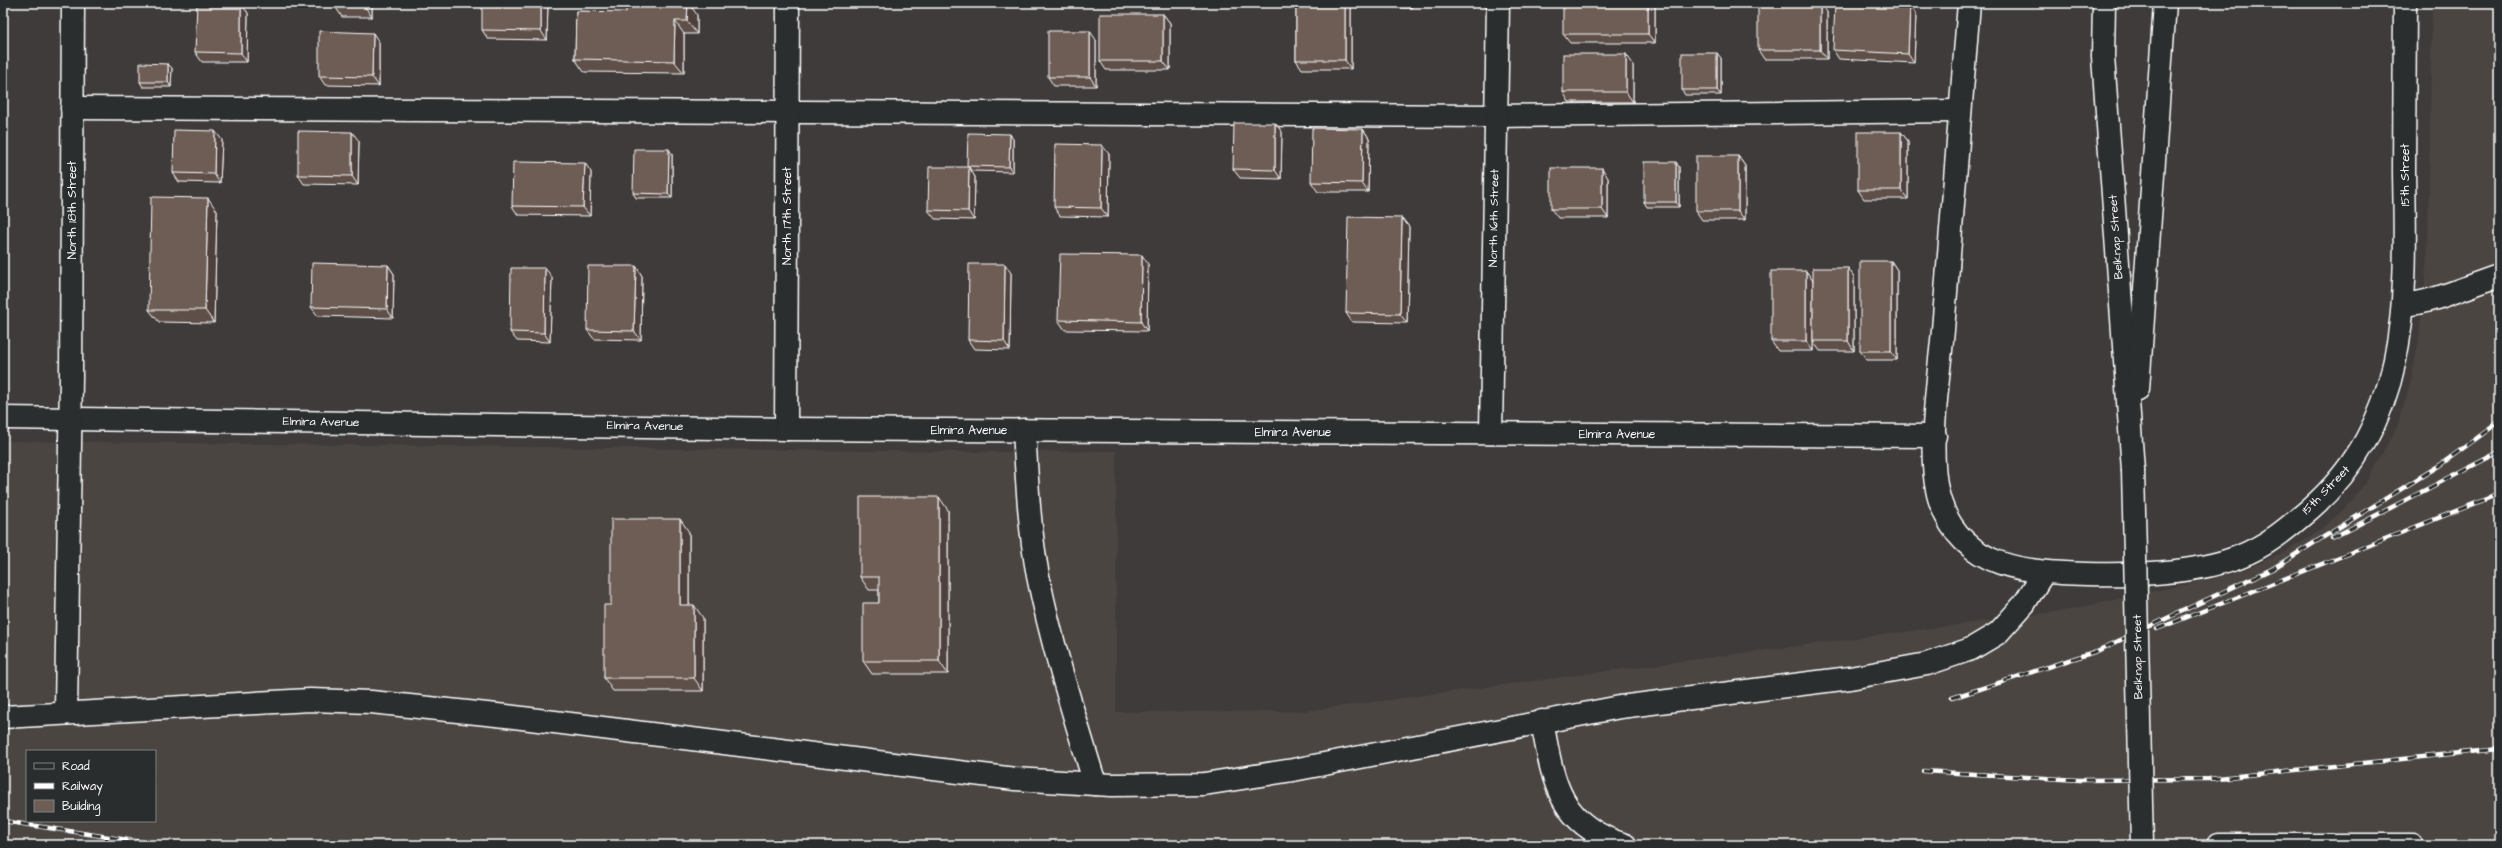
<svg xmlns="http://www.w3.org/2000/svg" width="2502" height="848" font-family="'Architects Daughter',sans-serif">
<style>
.built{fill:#4c4542;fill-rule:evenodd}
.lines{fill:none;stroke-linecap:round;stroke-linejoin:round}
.minor-casing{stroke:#fff;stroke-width:25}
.highway-casing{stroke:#fff;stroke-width:25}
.minor{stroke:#2a2d2e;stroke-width:22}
.highway{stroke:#2a2d2e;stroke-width:22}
.rail-casing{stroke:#fff;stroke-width:4.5}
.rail{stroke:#2a2d2e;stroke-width:3;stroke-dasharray:9;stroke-linecap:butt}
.highway-bridge-casing{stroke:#fff;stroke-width:25;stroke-linecap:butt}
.highway-bridge{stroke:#2a2d2e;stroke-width:22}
.wall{fill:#5f5049;stroke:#fff}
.shaded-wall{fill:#4d413c;stroke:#fff}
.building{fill:#6e5d55;stroke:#fff}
.labels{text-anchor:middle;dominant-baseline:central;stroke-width:3;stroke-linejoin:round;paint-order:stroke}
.street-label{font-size:12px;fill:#fff;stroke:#2a2d2e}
</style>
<rect width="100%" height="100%" fill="#3e3b3a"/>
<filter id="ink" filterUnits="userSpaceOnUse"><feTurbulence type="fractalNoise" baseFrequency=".025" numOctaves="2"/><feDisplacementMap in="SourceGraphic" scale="8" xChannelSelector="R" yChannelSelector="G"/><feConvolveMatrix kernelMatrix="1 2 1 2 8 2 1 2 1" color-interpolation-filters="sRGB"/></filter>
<g filter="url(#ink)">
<path class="built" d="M2432 3H2499V845H3V441L970 452 1116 451V712L1305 711 2069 610 2233 574 2282 554 2313 535 2347 507 2366 482 2397 427 2410 385 2419 340 2428 246ZM27 751H155V821H27Z"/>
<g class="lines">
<defs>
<g id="minor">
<path d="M1969 3C1960 112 1952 221 1943 330 1939 377 1925 461 1941 504 1965 570 2027 572 2087 574 2134 575 2194 574 2238 557 2267 546 2288 528 2310 509 2413 419 2406 295 2404 171 2404 115 2405 59 2405 3"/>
<polyline points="72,108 1496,116 1960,111"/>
<path d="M2403 305C2433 303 2469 285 2499 276"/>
<polyline points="3,418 786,429 1935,436"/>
<polyline points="786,429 788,3"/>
<path d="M1024 430C1027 479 1029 528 1038 576 1052 646 1074 715 1095 784"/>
<polyline points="1491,433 1498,3"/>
<polyline points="66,713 71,376 73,3"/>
<polyline points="3,717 310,700 371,702 506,716 1015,779 1111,785 1204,784 1293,770 1620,707 1850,678 1927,664 1971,649 1998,633 2024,604 2044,572"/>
<path d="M1542 721C1553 781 1558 825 1625 845"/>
<polyline points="2219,845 2412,845"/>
</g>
<g id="highway">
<polyline points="2104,3 2103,57 2133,470"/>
<polyline points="2138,389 2165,3"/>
</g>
</defs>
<use href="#minor" class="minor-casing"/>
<use href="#highway" class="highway-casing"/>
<use href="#minor" class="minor"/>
<use href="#highway" class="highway"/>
<defs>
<g id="rail">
<polyline points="2332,538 2499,452"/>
<polyline points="2157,629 2499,494"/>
<polyline points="1952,698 2097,651 2272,569 2440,465 2499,422"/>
<polyline points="1923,771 2079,780 2209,779 2499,749"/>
<polyline points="3,821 161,845"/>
</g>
</defs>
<use href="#rail" class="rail-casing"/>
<use href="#rail" class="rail"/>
<defs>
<polyline id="highway-bridge" points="2133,470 2142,845"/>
</defs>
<use href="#highway-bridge" class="highway-bridge-casing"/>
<use href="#highway-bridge" class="highway-bridge"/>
</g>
<g class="wall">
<polygon points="333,3 372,3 372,17 342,17"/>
<polygon points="548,3 547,40 488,39 482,30"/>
<polygon points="1296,3 1347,3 1351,8 1351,69 1302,69 1296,60"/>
<polygon points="1366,3 1412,3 1412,8 1369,7"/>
<polygon points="241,4 248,13 247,62 202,62 195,52"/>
<polygon points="1655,6 1655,43 1570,43 1563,34"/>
<polygon points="576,11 697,15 697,34 684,34 684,73 584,72 575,59"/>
<polygon points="1827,12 1827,59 1764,59 1758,50"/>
<polygon points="1163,14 1170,23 1170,70 1106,70 1100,61"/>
<polygon points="1916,14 1914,63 1839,59 1833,50"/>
<polygon points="1096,40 1096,86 1054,86 1048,77"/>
<polygon points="379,42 379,86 325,85 319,76"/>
<polygon points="1721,58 1721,95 1685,95 1682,90"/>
<polygon points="168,64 172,68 171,87 143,87 140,82"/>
<polygon points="1633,64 1633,102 1569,102 1563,92"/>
<polygon points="1275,123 1282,132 1281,179 1240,178 1233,169"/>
<polygon points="1363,129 1369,138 1368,192 1318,192 1311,182"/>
<polygon points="1901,132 1908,141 1908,199 1864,199 1858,190"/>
<polygon points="1013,139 1013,172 971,171 975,177 974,220 935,219 928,210 968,167 967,166"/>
<polygon points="222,140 220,183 179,182 173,173"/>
<polygon points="359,141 358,185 304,184 298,175"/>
<polygon points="672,154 672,198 636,198 633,193"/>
<polygon points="1109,154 1108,217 1060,216 1054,207"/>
<polygon points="1738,156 1745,166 1745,220 1702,220 1696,211"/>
<polygon points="1679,167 1679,207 1647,207 1644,202"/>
<polygon points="591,172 590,216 518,215 512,206"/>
<polygon points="1608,178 1608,218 1558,218 1551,209"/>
<polygon points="217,211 214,323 159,322 149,310"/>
<polygon points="1402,218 1409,227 1407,323 1352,322 1346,313"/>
<polygon points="1891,261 1897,270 1897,360 1867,360 1860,351"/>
<polygon points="1148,264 1147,331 1065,330 1058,320"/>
<polygon points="388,265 394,274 393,318 318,316 311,307"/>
<polygon points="636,266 642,276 641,340 594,339 587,330"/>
<polygon points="1848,268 1854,277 1854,351 1820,351 1813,341"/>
<polygon points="1806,271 1813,281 1813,351 1778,351 1771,341"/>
<polygon points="1011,273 1010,350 974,349 968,340"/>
<polygon points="552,277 550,342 517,341 510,332"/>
<polygon points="948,510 948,674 872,674 863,661 879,603 879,590 869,590 860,577"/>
<polygon points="689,532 689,605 703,618 703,691 613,691 604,678 611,605"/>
</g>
<g class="shaded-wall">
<polygon points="363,3 372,3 372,17 363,4"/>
<polygon points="541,3 548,3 547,40 541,31"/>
<polygon points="688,3 689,3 697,15 697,34 687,21"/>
<polygon points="1345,3 1347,3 1351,8 1351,69 1345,60"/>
<polygon points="1408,3 1412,3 1412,8"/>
<polygon points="1648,3 1653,3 1655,6 1655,43 1648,34"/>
<polygon points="1820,3 1827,12 1827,59 1820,50"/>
<polygon points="241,4 248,13 247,62 241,53"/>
<polygon points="1910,5 1916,14 1914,63 1908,54"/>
<polygon points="1163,14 1170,23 1170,70 1163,61"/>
<polygon points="675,21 684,34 684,73 674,61"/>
<polygon points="1090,31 1096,40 1096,86 1090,77"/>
<polygon points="373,33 379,42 379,86 372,77"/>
<polygon points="1717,53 1721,58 1721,95 1717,90"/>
<polygon points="1626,54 1633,64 1633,102 1626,92"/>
<polygon points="168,64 172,68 171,87 168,82"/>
<polygon points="1275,123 1282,132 1281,179 1275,170"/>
<polygon points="1363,129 1369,138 1368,192 1362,183"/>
<polygon points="215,131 222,140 220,183 214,174"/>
<polygon points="352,132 359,141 358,185 352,176"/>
<polygon points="1901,132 1908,141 1908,199 1901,190"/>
<polygon points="1010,134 1013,139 1013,172 1009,167"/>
<polygon points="1102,145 1109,154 1108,217 1101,208"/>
<polygon points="669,149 672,154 672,198 668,194"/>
<polygon points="1738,156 1745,166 1745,220 1738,211"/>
<polygon points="1676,162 1679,167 1679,207 1676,202"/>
<polygon points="585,163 591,172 590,216 583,207"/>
<polygon points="969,167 975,177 974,220 968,211"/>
<polygon points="1602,168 1608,178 1608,218 1602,209"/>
<polygon points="208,198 217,211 214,323 205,310"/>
<polygon points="1402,218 1409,227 1407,323 1400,314"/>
<polygon points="1142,255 1148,264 1147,331 1141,322"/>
<polygon points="1891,261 1897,270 1897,360 1891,351"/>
<polygon points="1005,264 1011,273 1010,350 1004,341"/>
<polygon points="388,265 394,274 393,318 387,309"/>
<polygon points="636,266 642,276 641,340 634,331"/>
<polygon points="545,268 552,277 550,342 544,333"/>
<polygon points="1848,268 1854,277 1854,351 1848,341"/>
<polygon points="1806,271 1813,281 1813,351 1806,341"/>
<polygon points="939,497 948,510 948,674 939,661"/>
<polygon points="680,519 689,532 689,618 680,605"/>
<polygon points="694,605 703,618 703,691 694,678"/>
</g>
<g class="building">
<polygon points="197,3 241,4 241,53 195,52"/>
<rect x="333" y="3" width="30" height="1"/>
<polygon points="482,3 541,3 541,31 482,30"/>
<polygon points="626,3 688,3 687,21 675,21 674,61 575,59 576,11 626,12"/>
<rect x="1296" y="3" width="49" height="57"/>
<rect x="1563" y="3" width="85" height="31"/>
<rect x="1758" y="3" width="62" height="47"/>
<polygon points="1835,3 1879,3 1910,5 1908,54 1833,50"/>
<rect x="1100" y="14" width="63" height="47"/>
<polygon points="319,31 373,33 372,77 319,76"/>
<rect x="1048" y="31" width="42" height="46"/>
<rect x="1682" y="53" width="35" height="37"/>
<rect x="1563" y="54" width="63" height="38"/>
<polygon points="140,63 168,64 168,82 140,82"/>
<polygon points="1234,123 1275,123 1275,170 1233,169"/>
<polygon points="1312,128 1363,129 1362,183 1311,182"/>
<polygon points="174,130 215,131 214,174 173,173"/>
<polygon points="298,131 352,132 352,176 298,175"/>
<rect x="1858" y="132" width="43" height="58"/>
<polygon points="968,133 1010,134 1009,167 967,166"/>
<polygon points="1055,144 1102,145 1101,208 1054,207"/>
<polygon points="634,149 669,149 668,194 633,193"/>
<rect x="1696" y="156" width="42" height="55"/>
<polygon points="513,162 585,163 583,207 512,206"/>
<rect x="1644" y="162" width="32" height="40"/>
<polygon points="929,167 969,167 968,211 928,210"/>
<rect x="1551" y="168" width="51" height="41"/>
<polygon points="151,197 208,198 205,310 149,310"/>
<polygon points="1348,217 1402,218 1400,314 1346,313"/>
<polygon points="1060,254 1142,255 1141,322 1058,320"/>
<rect x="1860" y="261" width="31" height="90"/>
<polygon points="312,263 388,265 387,309 311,307"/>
<polygon points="969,264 1005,264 1004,341 968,340"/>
<polygon points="588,266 636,266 634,331 587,330"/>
<polygon points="511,268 545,268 544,333 510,332"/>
<rect x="1813" y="268" width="35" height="73"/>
<rect x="1771" y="271" width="35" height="70"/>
<polygon points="860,497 939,497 939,661 863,661 863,603 879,603 879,577 860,577"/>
<polygon points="611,519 680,519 680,605 694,605 694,678 604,678 604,605 611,605"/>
</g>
</g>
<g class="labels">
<g class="street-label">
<text transform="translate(2405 175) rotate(-90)">15th Street</text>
<text transform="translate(72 210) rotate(-90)">North 18th Street</text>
<text transform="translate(787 216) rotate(-90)">North 17th Street</text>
<text transform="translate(1494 218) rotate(-89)">North 16th Street</text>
<text transform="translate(2116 237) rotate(-94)">Belknap Street</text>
<text transform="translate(321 422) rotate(1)">Elmira Avenue</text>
<text transform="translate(645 426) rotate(1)">Elmira Avenue</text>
<text x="969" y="430">Elmira Avenue</text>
<text x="1293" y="432">Elmira Avenue</text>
<text x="1617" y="434">Elmira Avenue</text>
<text transform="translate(2326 490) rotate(-46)">15th Street</text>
<text transform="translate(2138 657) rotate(-91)">Belknap Street</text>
</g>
</g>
<rect width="2502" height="848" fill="none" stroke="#2a2d2e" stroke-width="16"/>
<rect x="8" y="8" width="2486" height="832" fill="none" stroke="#fff" stroke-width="1.5" filter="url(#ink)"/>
<rect x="26" y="750" width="130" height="72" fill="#2a2d2e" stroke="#7f8182"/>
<rect x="34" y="763" width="20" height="6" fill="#2a2d2e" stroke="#7f8182"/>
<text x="62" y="770" font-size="12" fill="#ffffff">Road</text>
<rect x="34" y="783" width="20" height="6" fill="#ffffff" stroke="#7f8182"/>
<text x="62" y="790" font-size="12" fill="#ffffff">Railway</text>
<rect x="34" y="800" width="20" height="12" fill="#6e5d55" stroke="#7f8182"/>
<text x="62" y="810" font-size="12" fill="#ffffff">Building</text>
</svg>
